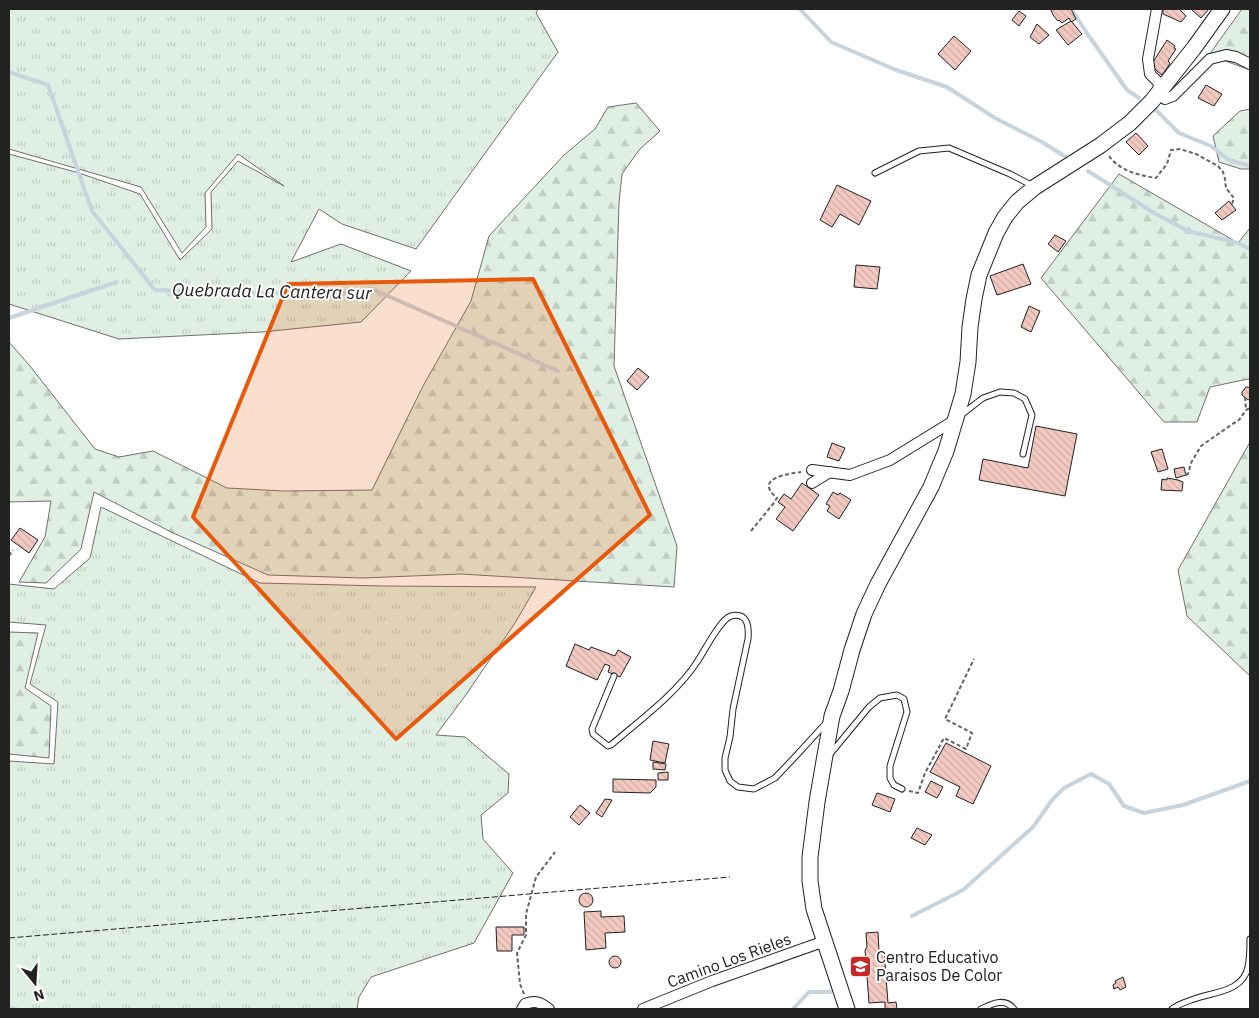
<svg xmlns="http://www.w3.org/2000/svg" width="1259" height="1018" font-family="'IBM Plex Sans',sans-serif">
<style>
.grass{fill:url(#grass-tufts);stroke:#6f6f6f}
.forest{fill:url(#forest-firs);stroke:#6f6f6f}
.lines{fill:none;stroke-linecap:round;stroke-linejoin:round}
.stream{stroke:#c7d3dd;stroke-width:4}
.building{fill:url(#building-back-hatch);stroke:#222}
.lane-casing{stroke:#222;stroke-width:7}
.street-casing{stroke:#222;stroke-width:12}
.secondary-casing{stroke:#222;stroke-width:17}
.path{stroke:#646464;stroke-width:2;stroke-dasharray:4 2.5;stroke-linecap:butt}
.lane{stroke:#fff;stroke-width:5}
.street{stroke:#fff;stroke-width:10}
.secondary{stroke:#fff;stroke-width:15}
.fence{stroke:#222;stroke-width:1;stroke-dasharray:6 2.5;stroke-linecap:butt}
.marked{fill:#e8590c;fill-opacity:0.2;stroke:#e8590c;stroke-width:4;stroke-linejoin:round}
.labels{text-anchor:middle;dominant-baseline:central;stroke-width:4;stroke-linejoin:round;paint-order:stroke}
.poi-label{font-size:16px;fill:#222;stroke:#fff;text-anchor:start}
.street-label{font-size:16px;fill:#222;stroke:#fff}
.water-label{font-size:18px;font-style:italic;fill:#222;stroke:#fff}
</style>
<defs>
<pattern id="grass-tufts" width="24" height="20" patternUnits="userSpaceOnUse" patternTransform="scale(1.25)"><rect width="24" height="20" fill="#e0efe3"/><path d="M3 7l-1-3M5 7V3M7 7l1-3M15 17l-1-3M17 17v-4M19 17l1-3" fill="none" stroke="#c0cdc2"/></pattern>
<pattern id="forest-firs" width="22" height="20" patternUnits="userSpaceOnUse" patternTransform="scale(1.25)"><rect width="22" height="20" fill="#e0efe3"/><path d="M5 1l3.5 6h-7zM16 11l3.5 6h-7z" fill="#c0cdc2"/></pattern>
<pattern id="building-back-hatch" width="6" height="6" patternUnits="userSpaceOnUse" patternTransform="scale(1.25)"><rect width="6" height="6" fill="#f3c9c0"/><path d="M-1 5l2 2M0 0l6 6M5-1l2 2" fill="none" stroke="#d0aca5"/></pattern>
</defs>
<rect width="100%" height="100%" fill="#fff"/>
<g class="grass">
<polygon points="9,9 538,9 536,13 558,52 416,249 342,224 319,209 291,262 341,244 411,271 361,322 262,332 119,339 9,304 9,154 79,173 140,194 180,260 212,229 211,192 238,161 284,186 238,154 205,193 206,227 182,253 141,187 9,149"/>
<polygon points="101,507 260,583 383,586 536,587 515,623 465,696 436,735 465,737 509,774 508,793 481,815 483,839 513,873 474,943 371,977 359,997 357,1009 9,1009 9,761 54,764 58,702 30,684 46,625 9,622 9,584 54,589 90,558"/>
</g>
<g class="forest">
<polygon points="1242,9 1250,9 1250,70 1209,55"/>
<polygon points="636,103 660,131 639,150 622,174 619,203 614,366 677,546 674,587 461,574 363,578 268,575 171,532 94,492 81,549 46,583 19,582 45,537 51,501 9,502 9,342 30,366 95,449 119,457 153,451 227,488 284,491 372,490 423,386 471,301 489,236 564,155 595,129 608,107"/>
<polygon points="1250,109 1250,169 1241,169 1219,162 1213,136 1240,111"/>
<polygon points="1119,174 1238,243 1250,228 1250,380 1248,379 1210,387 1197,422 1164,422 1041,278"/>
<polygon points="1250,442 1250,676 1187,616 1178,570"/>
<polygon points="9,632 38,633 25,688 51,706 49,758 9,754"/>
</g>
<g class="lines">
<g class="stream">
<polyline points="800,9 831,42 896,70 947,87 995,118 1042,142 1069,159"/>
<polyline points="1071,9 1091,39 1127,90 1139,98"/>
<polyline points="9,72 48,85 92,211 155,290 332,295 372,289 558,371"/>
<polyline points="1156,110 1179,133 1211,146 1229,160 1250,166"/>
<polyline points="1088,171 1154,213 1188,231 1238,243 1250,249"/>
<polyline points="9,318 117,282"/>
<polyline points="912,916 963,890 1033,827 1052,800 1064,788 1091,774 1109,784 1124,806 1144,813 1183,805 1250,781"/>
<polyline points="9,1008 16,1009"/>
<polyline points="793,1009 809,992 830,992"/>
</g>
</g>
<g class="building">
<polygon points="1053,9 1071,9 1076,19 1071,22 1069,18 1062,23 1059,20 1058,21 1053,15 1051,10"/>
<polygon points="1163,9 1179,9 1186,16 1181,22 1163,14"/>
<polygon points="1193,9 1209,9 1201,18 1192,10"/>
<polygon points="1019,11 1026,16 1019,26 1012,20"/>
<polygon points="1071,21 1082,34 1068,45 1056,30"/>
<polygon points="1037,24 1049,35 1039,44 1030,37"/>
<polygon points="954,36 971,51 955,70 938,54"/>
<polygon points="1167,40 1175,46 1174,48 1176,49 1168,61 1170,63 1169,65 1162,75 1157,71 1154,68 1155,67 1153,62"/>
<polygon points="1206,85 1222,94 1214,106 1198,98"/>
<polygon points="1136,133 1148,146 1139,155 1126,142"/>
<polygon points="837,185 871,201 859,225 840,214 832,227 820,220"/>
<polygon points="1229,201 1236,210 1222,220 1215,213"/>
<polygon points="1055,235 1066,241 1058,252 1048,244"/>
<polygon points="1023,264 1031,284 997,295 990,276"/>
<polygon points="856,265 880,267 877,289 854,287"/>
<polygon points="1029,306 1040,311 1031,332 1021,327"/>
<polygon points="638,368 649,377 637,390 627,381"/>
<polygon points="1246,387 1248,387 1250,389 1250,399 1248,400 1242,395 1242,392"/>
<polygon points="1036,426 1077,434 1065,496 979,480 983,459 1028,468"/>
<polygon points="832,443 845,448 839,461 827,457"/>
<polygon points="1162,449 1168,469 1158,472 1151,452"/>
<polygon points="1184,467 1186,475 1176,478 1174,469"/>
<polygon points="1167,478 1178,480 1183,482 1182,491 1161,490 1162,479 1167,480"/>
<polygon points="802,483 819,495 793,531 776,519 785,507 778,502 784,494 791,499"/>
<polygon points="833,492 838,495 840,493 851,500 839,519 827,511 830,506 826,504"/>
<polygon points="20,528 38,540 29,553 11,540"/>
<polygon points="575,644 589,650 591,647 615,656 618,650 631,657 620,677 608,672 610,666 605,664 597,680 566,666"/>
<polygon points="653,741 669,744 665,763 650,760"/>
<polygon points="946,743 991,766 973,804 956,796 960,787 930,772"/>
<polygon points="653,762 666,764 665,770 653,769"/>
<polygon points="668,772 668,780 658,780 658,773"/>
<polygon points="613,779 656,780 656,787 650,793 613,792"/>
<polygon points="931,781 943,787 937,798 925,792"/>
<polygon points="877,793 895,799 890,812 872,805"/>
<polygon points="605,799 612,800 602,817 596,813"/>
<polygon points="580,805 590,813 579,825 570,817"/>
<polygon points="917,828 932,835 925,845 911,838"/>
<circle cx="586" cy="900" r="7"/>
<polygon points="601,911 601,917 624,916 625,932 605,933 606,948 586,950 584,912"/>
<polygon points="496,927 524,927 524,935 512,935 512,951 497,951"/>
<polygon points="878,932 879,951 884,950 888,1003 896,1002 897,1009 885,1009 885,1002 869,1003 865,950 867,947 866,933"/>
<circle cx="615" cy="962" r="6"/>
<polygon points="1123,977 1126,987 1120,990 1118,987 1114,989 1113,985 1116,983 1115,981"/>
</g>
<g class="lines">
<defs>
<g id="lane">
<polyline points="875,173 919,151 949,148 1010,174 1033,186"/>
<polyline points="961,415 983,398 1000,392 1014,393 1025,399 1032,415 1023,454"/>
<path d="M614 676 592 729 593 734 608 746 611 745C639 721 678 692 697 662 704 652 720 619 731 616 748 612 749 627 748 639L733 709 730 737 725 758V770L730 781 738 787 754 789 775 778 794 758 827 722"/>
<polyline points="831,753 869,707 880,698 897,695 904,699 907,712 890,766 890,778 894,785 902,789"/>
<path d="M981 1009C992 1004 1005 997 1014 1009"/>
<path d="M1172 1009C1178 1004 1186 1002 1194 999 1213 992 1243 992 1248 967 1250 958 1250 948 1250 939"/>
</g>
<g id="street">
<polyline points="1157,9 1148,59 1150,74 1159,83 1158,94 1165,99 1173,96 1210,59 1226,55 1236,57 1250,64"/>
<polyline points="812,470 850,475 890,460 955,420"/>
<polyline points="812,483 830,472"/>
<path d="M522 1009 525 1004C535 1000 540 1002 549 1009"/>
<polyline points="643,1009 712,981 825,941"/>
</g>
<polyline id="secondary" points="847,1009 814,909 810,881 810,857 817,802 824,761 832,716 841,691 852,650 864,614 878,584 931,487 946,451 963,394 968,362 970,327 974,299 979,275 996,233 1005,217 1017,202 1035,187 1101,145 1130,123 1152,101 1194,48 1222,9"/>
</defs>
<use href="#lane" class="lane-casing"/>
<use href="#street" class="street-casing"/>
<use href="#secondary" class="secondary-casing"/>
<g class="path">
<path d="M1109 156C1120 171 1138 175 1156 178L1167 164 1171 150 1180 149 1196 154 1218 166 1223 172 1225 179 1226 188 1234 198 1232 204"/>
<polyline points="1245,397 1246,410"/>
<polyline points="1186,475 1188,474 1191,463 1201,446 1231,425 1239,420 1246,410 1250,408"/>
<path d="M751 531 773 504 777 498C753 478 788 474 801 472"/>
<polyline points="9,556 13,550"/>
<polyline points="909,791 918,793 925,773 944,738 966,749 972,733 945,719 974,659"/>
<polyline points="524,994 520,984 517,953 526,935 526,914 536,877 555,852"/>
</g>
<use href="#lane" class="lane"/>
<use href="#street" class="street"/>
<use href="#secondary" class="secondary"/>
<polyline class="fence" points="9,938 730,877"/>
</g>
<path class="marked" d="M533 279 650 515 396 739 193 517 288 284Z"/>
<defs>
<symbol id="school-square" viewBox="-11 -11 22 22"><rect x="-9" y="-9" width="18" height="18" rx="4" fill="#c62828" stroke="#fff"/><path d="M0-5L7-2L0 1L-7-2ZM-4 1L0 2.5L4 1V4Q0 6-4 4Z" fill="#fff"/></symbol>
</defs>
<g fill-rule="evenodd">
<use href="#school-square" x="848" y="954" width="25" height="25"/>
</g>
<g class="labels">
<g class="poi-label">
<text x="876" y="957">Centro Educativo<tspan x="876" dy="18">Paraisos De Color</tspan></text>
</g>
<g class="street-label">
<text transform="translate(729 960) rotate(-20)">Camino Los Rieles</text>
</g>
<g class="water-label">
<text transform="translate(272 291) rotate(1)">Quebrada La Cantera sur</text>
</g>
</g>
<rect width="1259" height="1018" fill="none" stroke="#222222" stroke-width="20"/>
<g transform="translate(35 983) rotate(162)" stroke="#ffffff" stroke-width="4" paint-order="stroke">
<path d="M0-4L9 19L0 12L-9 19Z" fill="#222222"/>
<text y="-8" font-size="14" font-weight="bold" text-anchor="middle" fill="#222222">N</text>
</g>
</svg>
